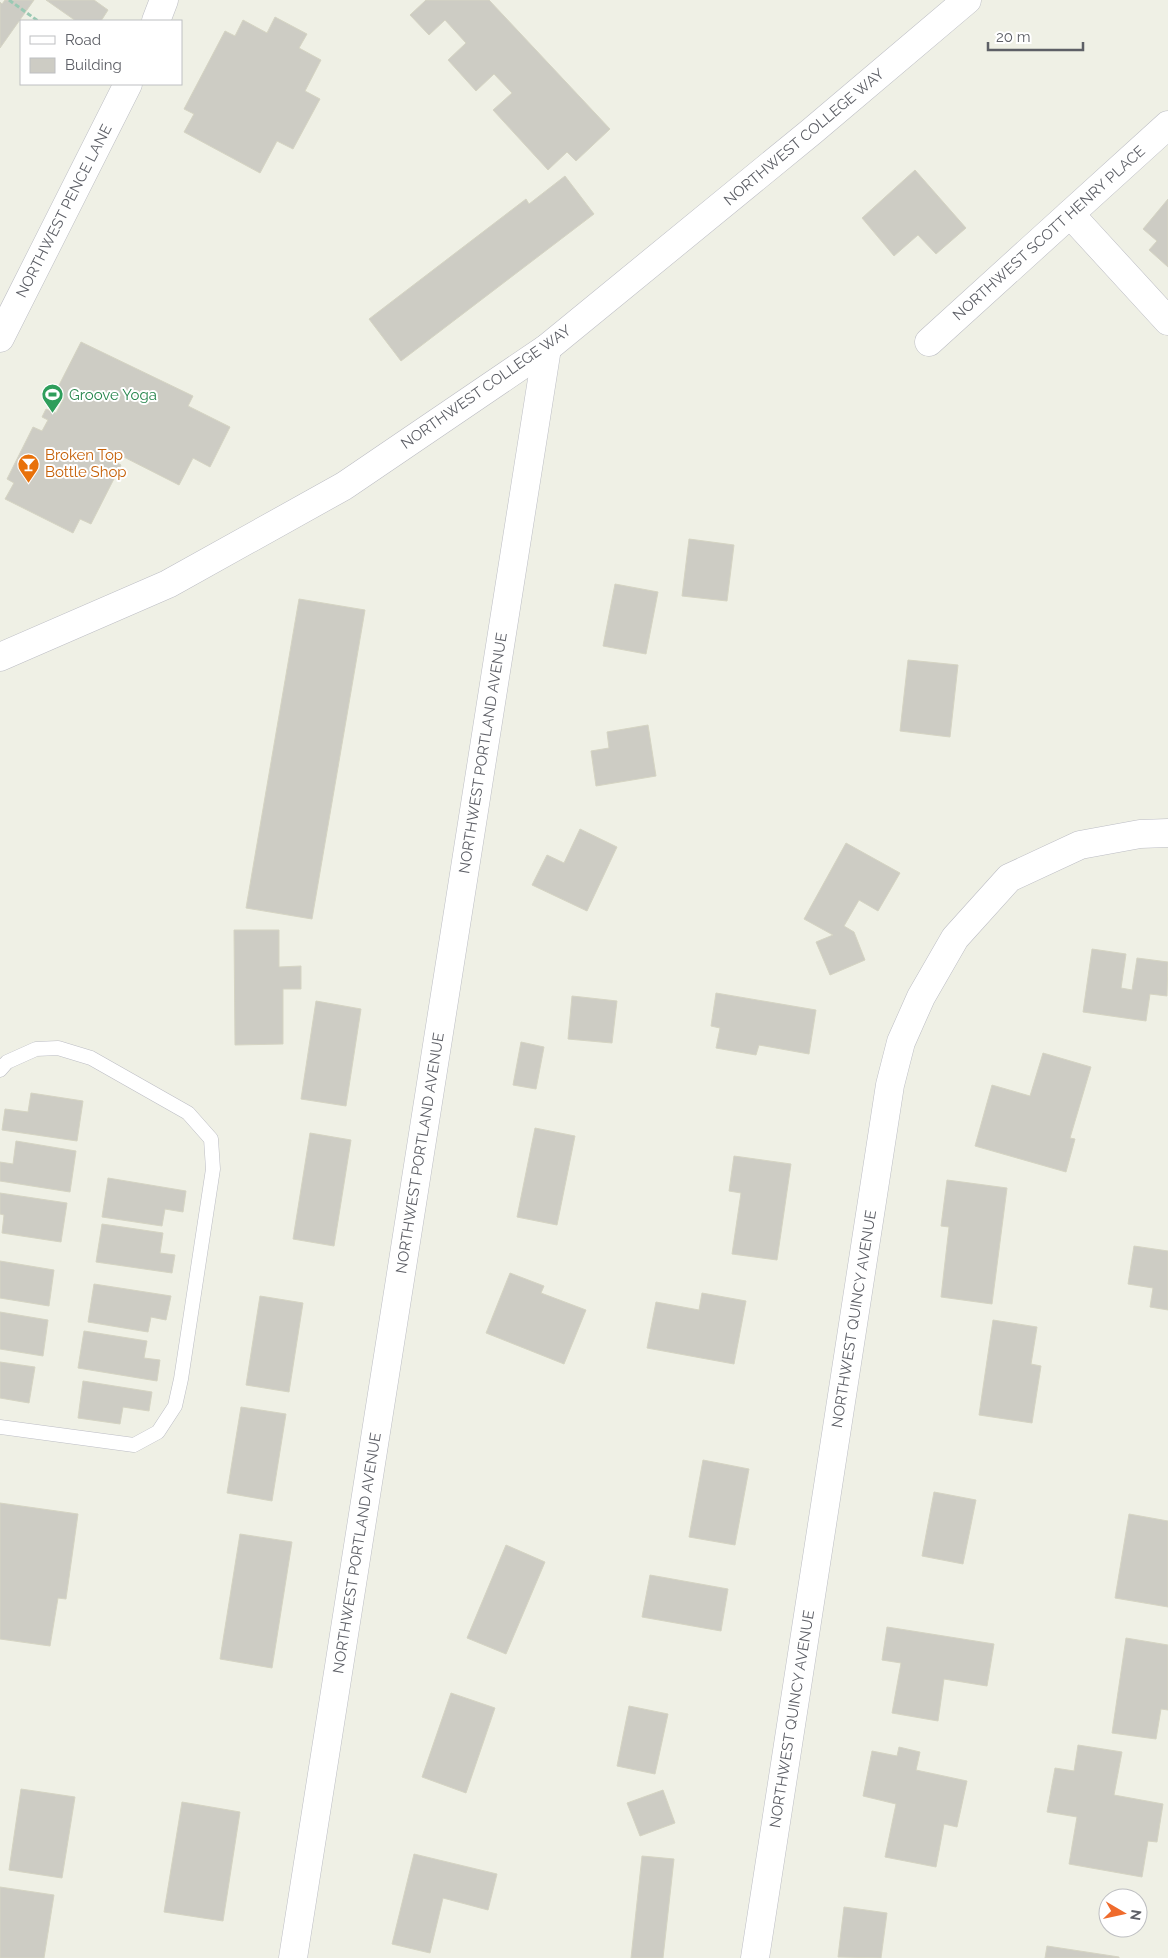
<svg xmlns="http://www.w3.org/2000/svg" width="1168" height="1958" font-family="Raleway,sans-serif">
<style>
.building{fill:#cdccc4;stroke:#d5d4c3}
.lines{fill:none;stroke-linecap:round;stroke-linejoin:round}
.service-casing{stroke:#bcbdc4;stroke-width:15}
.minor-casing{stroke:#bcbdc4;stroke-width:29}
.tertiary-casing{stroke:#bcbdc4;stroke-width:29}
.path{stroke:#99c9b3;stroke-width:3;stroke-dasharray:5 2.5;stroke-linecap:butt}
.service{stroke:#fff;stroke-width:14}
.minor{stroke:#fff;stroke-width:28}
.tertiary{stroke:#fff;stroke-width:28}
.labels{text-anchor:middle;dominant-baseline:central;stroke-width:4;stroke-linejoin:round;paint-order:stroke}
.street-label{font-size:15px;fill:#5d5f66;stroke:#fff}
.leisure-label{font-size:15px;fill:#27864d;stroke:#fff;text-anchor:start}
.food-label{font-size:15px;fill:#c56008;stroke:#fff;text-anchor:start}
</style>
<rect width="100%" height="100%" fill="#eff0e5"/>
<g class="building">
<polygon points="5,0 34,0 0,48 0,2 2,4"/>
<polygon points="46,0 94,0 108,10 101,21 76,21"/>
<polygon points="426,0 489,0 610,129 576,161 567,152 548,170 493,110 512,93 494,74 476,91 448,60 466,43 445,20 429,35 410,15"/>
<polygon points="275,17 307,34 299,48 321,60 305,91 320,99 293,149 277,141 260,173 184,132 194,114 184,109 225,31 235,36 243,20 267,33"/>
<polygon points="915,170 966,228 936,254 918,235 894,256 862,218"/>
<polygon points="565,176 594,214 401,361 369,319 526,199 529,204"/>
<polygon points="1168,199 1168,267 1149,250 1157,241 1143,229"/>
<polygon points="81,342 193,396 188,406 230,427 210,467 193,458 179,485 114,452 110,459 121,465 91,524 80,519 73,533 5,499 14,483 7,479 33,427 42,431 48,420 42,417 46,409 56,413 64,398 55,393"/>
<polygon points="689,539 734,545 727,601 682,596"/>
<polygon points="615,584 658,592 646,654 603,646"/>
<polygon points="299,599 365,610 312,919 246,908"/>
<polygon points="908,660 958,665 950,737 900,731"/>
<polygon points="648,725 656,776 596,786 591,751 609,748 607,732"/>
<polygon points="580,829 617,847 587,911 532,885 547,855 564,863"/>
<polygon points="846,843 900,873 878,911 859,900 844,926 854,932 865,960 830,975 816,942 833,935 804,919"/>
<polygon points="234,930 279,930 279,967 301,966 301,989 283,989 283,1044 235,1045"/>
<polygon points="1092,949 1126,954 1121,988 1132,990 1137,958 1168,962 1167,996 1150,994 1146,1021 1083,1012"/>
<polygon points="716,993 816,1010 809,1054 759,1045 756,1055 716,1048 720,1028 711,1026"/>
<polygon points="572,996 617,1001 612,1043 568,1039"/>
<polygon points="316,1001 361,1009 346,1106 301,1099"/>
<polygon points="521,1042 544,1047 536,1089 513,1085"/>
<polygon points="1043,1053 1091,1067 1070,1138 1075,1139 1066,1172 975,1146 992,1085 1030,1096"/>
<polygon points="31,1093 83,1101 77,1141 2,1130 5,1109 28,1112"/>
<polygon points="535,1128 575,1136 557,1225 517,1217"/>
<polygon points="310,1133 351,1140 334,1246 293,1239"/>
<polygon points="16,1141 76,1151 70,1192 0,1181 0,1162 13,1164"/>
<polygon points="734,1156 791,1164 777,1260 732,1254 741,1193 729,1191"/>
<polygon points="108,1178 186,1191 183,1212 165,1209 162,1226 102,1217"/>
<polygon points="947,1180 1007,1188 992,1304 941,1297 949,1227 941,1226"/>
<polygon points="0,1193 67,1203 61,1242 2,1233 4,1215 0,1214"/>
<polygon points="102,1224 163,1233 160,1253 175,1255 172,1273 96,1262"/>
<polygon points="1134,1246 1168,1251 1168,1310 1150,1307 1153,1288 1128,1284"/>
<polygon points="0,1261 54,1270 49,1306 0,1298"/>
<polygon points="510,1273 544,1286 541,1293 586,1310 564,1364 486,1333"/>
<polygon points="94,1284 171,1296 166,1320 151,1317 148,1332 88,1322"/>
<polygon points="702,1293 746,1301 734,1364 647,1348 656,1302 699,1310"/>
<polygon points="260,1296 303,1303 289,1392 246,1385"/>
<polygon points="0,1312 48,1320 43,1356 0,1349"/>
<polygon points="993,1320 1037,1327 1031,1364 1041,1366 1032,1423 979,1415"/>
<polygon points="84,1331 147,1341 144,1358 160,1360 157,1381 78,1368"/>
<polygon points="0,1362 35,1367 29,1403 0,1398"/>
<polygon points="83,1381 152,1392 149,1411 123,1407 120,1424 78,1418"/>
<polygon points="241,1407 286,1414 272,1501 227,1493"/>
<polygon points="703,1460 749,1469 735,1545 689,1537"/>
<polygon points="934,1492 976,1500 963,1564 922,1556"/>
<polygon points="0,1503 78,1514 66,1599 58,1598 50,1646 0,1639"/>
<polygon points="1129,1514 1168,1521 1168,1607 1115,1598"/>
<polygon points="240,1534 292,1542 272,1668 220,1659"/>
<polygon points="506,1545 545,1562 506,1654 467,1638"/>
<polygon points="650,1575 728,1589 721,1631 642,1617"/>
<polygon points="887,1627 994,1644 987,1686 944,1679 938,1721 892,1713 901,1663 882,1660"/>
<polygon points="1126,1638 1168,1645 1168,1710 1161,1709 1156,1739 1112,1733"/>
<polygon points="451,1693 495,1708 466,1793 422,1777"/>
<polygon points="629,1706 668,1714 655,1774 617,1766"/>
<polygon points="1078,1745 1122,1752 1114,1795 1163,1804 1157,1842 1148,1841 1142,1877 1069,1864 1077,1817 1047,1812 1055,1768 1074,1771"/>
<polygon points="899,1747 920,1752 916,1770 967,1781 957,1827 944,1824 936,1867 885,1857 896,1804 863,1796 872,1751 897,1756"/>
<polygon points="21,1789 75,1797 62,1878 9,1870"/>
<polygon points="663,1790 675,1823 640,1836 627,1803"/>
<polygon points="182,1802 240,1812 223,1921 164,1912"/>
<polygon points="414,1854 497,1874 488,1910 443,1898 430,1953 392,1944"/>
<polygon points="642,1856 674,1859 663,1958 631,1958"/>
<polygon points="0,1887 54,1895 44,1958 0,1958"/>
<polygon points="844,1907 887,1913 881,1958 838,1957"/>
<polygon points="1047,1946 1119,1957 1119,1958 1045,1958"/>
</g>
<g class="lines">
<defs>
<polyline id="service" points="0,1070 7,1062 36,1049 58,1048 91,1058 188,1113 211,1139 213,1169 181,1379 175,1406 158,1432 134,1445 0,1427"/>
<g id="minor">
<polyline points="156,21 164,0"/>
<polyline points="1070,214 1168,321"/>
<polyline points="0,338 128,84"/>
<polyline points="929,342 1168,125"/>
<polyline points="755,1958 890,1085 901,1042 921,997 955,938 1009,878 1080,845 1140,834 1168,833"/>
</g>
<g id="tertiary">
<polyline points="0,657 168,584 344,486 547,348 811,132 967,0"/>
<polyline points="293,1958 547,348"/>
</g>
</defs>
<use href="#service" class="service-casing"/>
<use href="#minor" class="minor-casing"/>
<use href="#tertiary" class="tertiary-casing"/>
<polyline class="path" points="9,0 38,21"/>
<use href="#service" class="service"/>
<use href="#minor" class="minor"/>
<use href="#tertiary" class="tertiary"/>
</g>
<defs>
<symbol id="stadium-pin" viewBox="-11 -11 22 30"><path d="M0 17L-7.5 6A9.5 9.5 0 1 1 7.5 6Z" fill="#2e9e5b" stroke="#fff"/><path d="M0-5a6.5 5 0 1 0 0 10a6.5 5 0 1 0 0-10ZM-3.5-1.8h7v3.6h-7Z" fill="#fff"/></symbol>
<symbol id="bar-pin" viewBox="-11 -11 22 30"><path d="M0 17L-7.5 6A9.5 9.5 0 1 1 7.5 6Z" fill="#e8710a" stroke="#fff"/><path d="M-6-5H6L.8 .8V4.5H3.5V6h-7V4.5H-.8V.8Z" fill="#fff"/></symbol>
</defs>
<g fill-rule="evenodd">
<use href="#stadium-pin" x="40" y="382" width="25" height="34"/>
<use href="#bar-pin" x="16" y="452" width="25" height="34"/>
</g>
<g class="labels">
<g class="street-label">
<text transform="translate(804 137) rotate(-40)">NORTHWEST COLLEGE WAY</text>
<text transform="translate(64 211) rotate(-63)">NORTHWEST PENCE LANE</text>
<text transform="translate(1049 233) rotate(-42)">NORTHWEST SCOTT HENRY PLACE</text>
<text transform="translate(486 387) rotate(-35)">NORTHWEST COLLEGE WAY</text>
<text transform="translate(483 753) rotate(-81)">NORTHWEST PORTLAND AVENUE</text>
<text transform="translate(420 1153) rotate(-81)">NORTHWEST PORTLAND AVENUE</text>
<text transform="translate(854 1319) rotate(-81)">NORTHWEST QUINCY AVENUE</text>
<text transform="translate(357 1553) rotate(-81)">NORTHWEST PORTLAND AVENUE</text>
<text transform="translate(792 1719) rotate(-81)">NORTHWEST QUINCY AVENUE</text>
</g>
<g class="leisure-label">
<text x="69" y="395">Groove Yoga</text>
</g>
<g class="food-label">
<text x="45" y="455">Broken Top<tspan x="45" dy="17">Bottle Shop</tspan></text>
</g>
</g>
<rect x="20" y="20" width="162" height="65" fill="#ffffff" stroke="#bebfc2"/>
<rect x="30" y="36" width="25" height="8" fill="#ffffff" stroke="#bebfc2"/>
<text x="65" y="45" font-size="15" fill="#5d5f66">Road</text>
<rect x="30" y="58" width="25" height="15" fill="#cdccc4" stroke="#bebfc2"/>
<text x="65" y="70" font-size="15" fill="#5d5f66">Building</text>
<g transform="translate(1123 1913) rotate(99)"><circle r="24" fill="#ffffff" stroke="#bebfc2"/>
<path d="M0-4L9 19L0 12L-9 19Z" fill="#ef6b2c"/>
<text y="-8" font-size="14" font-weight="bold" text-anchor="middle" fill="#5d5f66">N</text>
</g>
<path d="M988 42v8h95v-8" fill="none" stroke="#5d5f66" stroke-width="2.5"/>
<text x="996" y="42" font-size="15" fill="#5d5f66" stroke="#ffffff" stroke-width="4" paint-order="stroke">20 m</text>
</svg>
